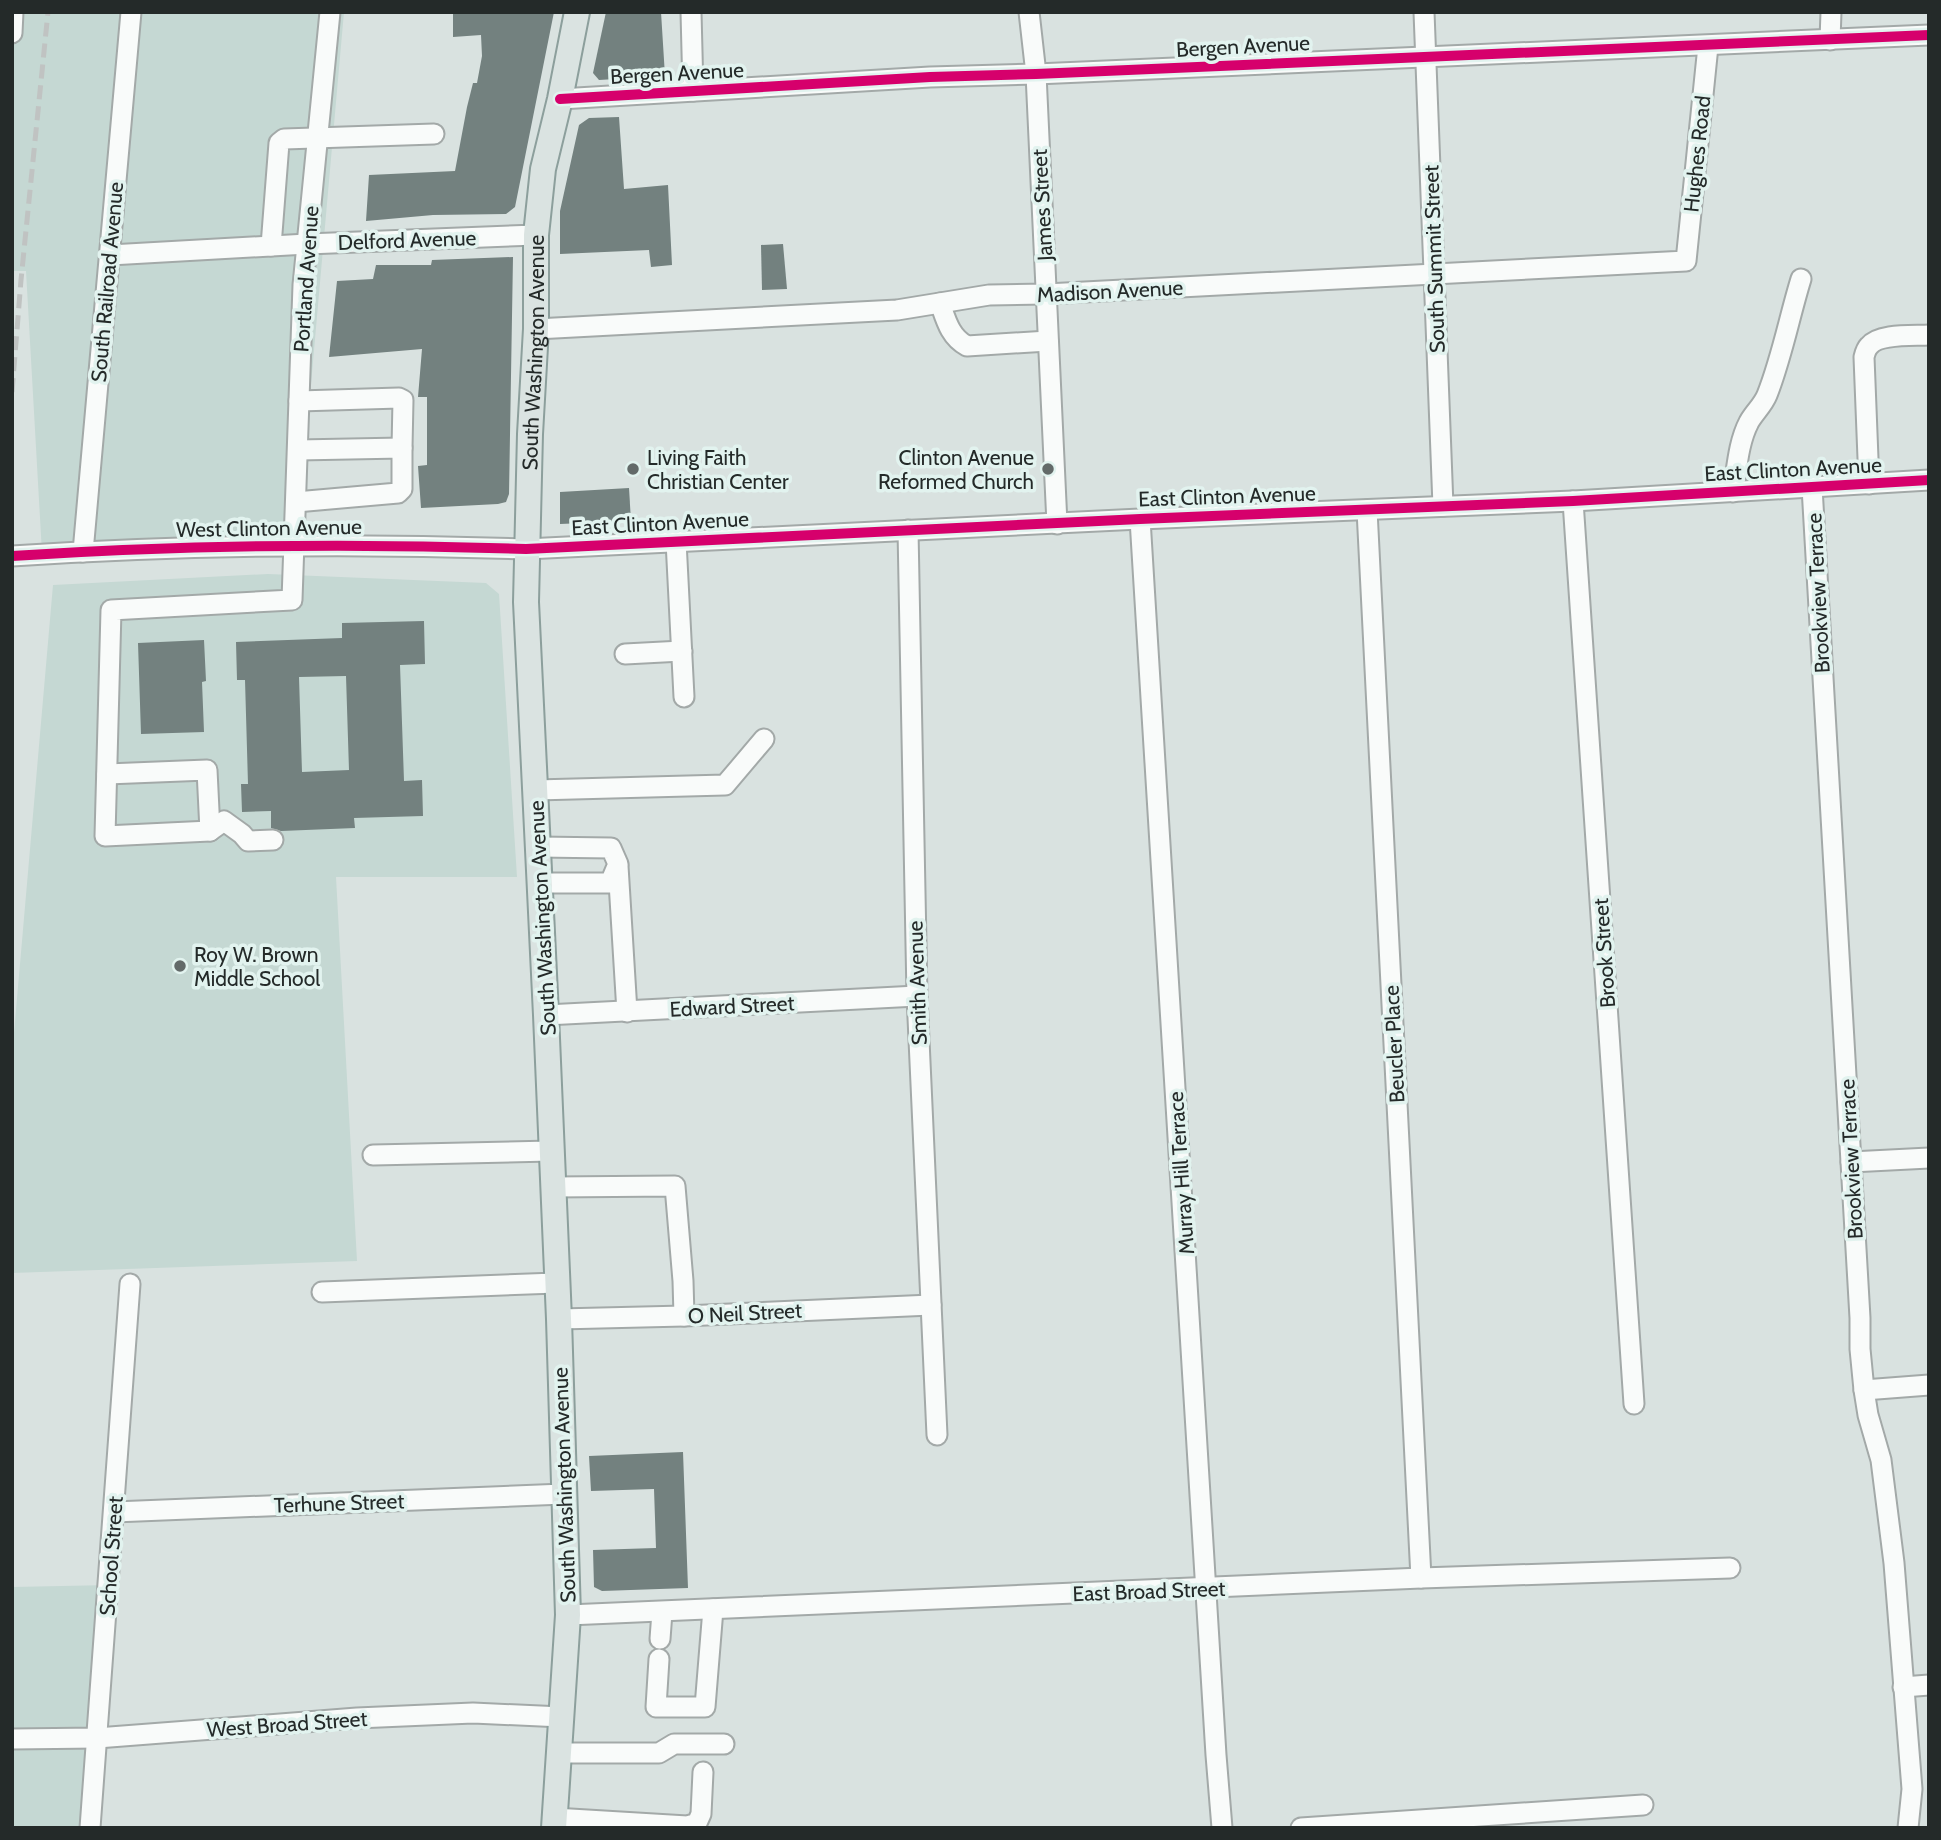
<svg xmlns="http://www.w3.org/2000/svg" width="1941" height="1840" font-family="Cabin,sans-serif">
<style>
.built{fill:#c5d8d3}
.building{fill:#73817f;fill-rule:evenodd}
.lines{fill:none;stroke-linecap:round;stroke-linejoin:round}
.minor-casing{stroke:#a3a9a8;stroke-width:23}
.major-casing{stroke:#8c9f9c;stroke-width:28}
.minor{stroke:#f9fbfa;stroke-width:19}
.major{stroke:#dae3e1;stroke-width:24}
.rail{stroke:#c0c3c2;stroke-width:5;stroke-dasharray:14 7;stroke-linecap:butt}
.cycleway-casing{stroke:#e2f3ef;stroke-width:15}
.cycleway{stroke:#d6006c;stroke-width:10}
.poi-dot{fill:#636a69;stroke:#e2f3ef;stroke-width:2.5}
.labels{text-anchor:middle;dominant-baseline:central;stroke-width:7;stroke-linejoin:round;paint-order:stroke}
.street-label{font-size:21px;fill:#242a29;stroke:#e2f3ef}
.poi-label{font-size:21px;fill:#242a29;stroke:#e2f3ef;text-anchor:start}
</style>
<rect width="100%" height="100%" fill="#d9e2e0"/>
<g class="built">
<polygon points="12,12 344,12 297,542 42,553 26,271 12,271"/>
<polygon points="268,574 486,583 499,594 517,877 336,877 357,1261 12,1273 12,1056 53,585"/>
<polygon points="111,1585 96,1828 12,1828 12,1587"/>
</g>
<g class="building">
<polygon points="453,12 554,12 515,207 506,214 433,215 366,221 369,175 455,171 467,107 473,83 477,83 482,56 481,35 453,37"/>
<polygon points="606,12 661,12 665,76 599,80 593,73"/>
<polygon points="619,117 624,189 668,185 672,265 651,267 649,250 560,254 560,211 579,125 589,118"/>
<polygon points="783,244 787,289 762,290 761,245"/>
<polygon points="513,257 509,494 506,502 498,504 421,508 418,466 427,465 427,397 418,397 422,349 329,357 337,281 373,279 376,265 431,265 432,260"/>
<polygon points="629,488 631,521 560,524 560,492"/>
<path d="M424 621 425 664 400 665 404 781 422 780 423 816 354 818 355 828 281 831 271 828V811L242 812 241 784H248L245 680H237L236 642 342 638V623ZM346 676 349 770 302 772 299 677Z"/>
<polygon points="204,640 206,681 202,682 204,732 141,734 138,643"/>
<polygon points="683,1452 688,1588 602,1591 594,1587 593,1550 656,1548 654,1489 591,1491 589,1456"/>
</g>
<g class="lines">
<defs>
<g id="minor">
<polyline points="691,12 693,91"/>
<polyline points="1029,12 1036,74 1057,524"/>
<polyline points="1424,12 1443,506"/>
<polyline points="12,33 13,12"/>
<polyline points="1830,40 1831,12"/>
<polyline points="560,99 930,77 1036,74 1929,35"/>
<polyline points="271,246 279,143 284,139 434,134"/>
<polyline points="110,255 307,244 536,235"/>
<path d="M940 303C946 320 950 337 967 346L1048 341"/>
<polyline points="536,329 897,310 989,295 1046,294 1686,261 1708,46"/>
<polyline points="299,401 399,398 403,400 402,448"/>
<path d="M1869 484 1864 357C1865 353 1866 349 1869 346 1879 333 1913 336 1929 335"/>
<polyline points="1812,487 1860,1318 1860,1349 1864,1390 1868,1415 1881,1460 1894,1563 1912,1789 1908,1828"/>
<path d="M1733 492C1737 469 1738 443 1749 422 1754 413 1763 405 1767 395 1782 357 1789 318 1801 279"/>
<polyline points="1573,501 1634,1404"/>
<polyline points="296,502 398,493 402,489 402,448 298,450"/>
<polyline points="1367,510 1421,1578"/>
<polyline points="1140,519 1216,1755 1222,1828"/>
<polyline points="908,530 917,996 937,1435"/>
<polyline points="676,541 684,697"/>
<polyline points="83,552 131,12"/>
<path d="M12 556C183 545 355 543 526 549L1140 519 1573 501 1929 480"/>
<polyline points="625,654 682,651"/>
<polyline points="107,774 207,770 210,831"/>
<polyline points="536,790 725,785 764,739"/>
<polyline points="273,840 248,841 242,834 224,821 210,831 105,836 111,610 292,600 303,285 330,12"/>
<polyline points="539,847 611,848 618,864 610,883 541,883"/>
<polyline points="618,866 627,1012"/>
<polyline points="546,1015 917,996"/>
<polyline points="373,1155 551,1151"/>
<polyline points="1851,1162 1929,1158"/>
<polyline points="553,1187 675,1186 683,1281 684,1316"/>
<polyline points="322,1292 556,1283"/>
<polyline points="559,1319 684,1316 931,1305"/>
<polyline points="1864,1390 1929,1385"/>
<polyline points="114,1512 564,1494"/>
<polyline points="568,1615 1421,1578 1730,1568"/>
<polyline points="660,1639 662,1612"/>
<polyline points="659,1659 656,1707 705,1707 713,1609"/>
<polyline points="1903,1687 1929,1685"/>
<polyline points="12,1739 97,1738 357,1718 473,1713 562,1717"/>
<polyline points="559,1753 659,1753 674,1744 724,1744"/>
<polyline points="554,1818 687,1826 697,1823 701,1814 703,1772"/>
<polyline points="90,1828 130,1284"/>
<polyline points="1301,1828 1643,1805"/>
</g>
<g id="major">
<path id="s1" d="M554 1828 568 1615 559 1319 546 1015 526 602 530 434 536 329V235L543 169 560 99 577 12"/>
</g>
</defs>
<use href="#minor" class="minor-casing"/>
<use href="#major" class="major-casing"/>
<use href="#minor" class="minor"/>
<use href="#major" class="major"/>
<polyline class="rail" points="12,392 21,280 48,12"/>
<defs>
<g id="cycleway">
<polyline points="560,99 930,77 1036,74 1929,35"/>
<path d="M12 556C183 545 355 543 526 549L1140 519 1573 501 1929 480"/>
</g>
</defs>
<use href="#cycleway" class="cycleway-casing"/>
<use href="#cycleway" class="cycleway"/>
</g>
<g class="poi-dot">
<circle cx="633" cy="469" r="7"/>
<circle cx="1048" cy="469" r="7"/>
<circle cx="180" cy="966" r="7"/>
</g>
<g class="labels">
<g class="street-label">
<text transform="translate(1243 46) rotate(-3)">Bergen Avenue</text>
<text transform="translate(677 73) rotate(-3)">Bergen Avenue</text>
<text transform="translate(1697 154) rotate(-84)">Hughes Road</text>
<text transform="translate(1042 205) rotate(-93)">James Street</text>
<text transform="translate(407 240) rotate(-2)">Delford Avenue</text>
<text transform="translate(1434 259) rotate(-92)">South Summit Street</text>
<text transform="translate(306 279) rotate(-86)">Portland Avenue</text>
<text transform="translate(107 282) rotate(-85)">South Railroad Avenue</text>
<text transform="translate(1110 291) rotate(-3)">Madison Avenue</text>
<text stroke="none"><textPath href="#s1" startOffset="1477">South Washington Avenue</textPath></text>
<text transform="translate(1793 469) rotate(-3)">East Clinton Avenue</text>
<text transform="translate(1227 496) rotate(-2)">East Clinton Avenue</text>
<text transform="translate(660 523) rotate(-3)">East Clinton Avenue</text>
<text transform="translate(269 528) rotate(-1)">West Clinton Avenue</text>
<text transform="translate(1818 593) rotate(-93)">Brookview Terrace</text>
<text transform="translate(542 918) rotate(-93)">South Washington Avenue</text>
<text transform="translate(1604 953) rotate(-94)">Brook Street</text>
<text transform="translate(917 983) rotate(-92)">Smith Avenue</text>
<text transform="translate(732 1006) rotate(-3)">Edward Street</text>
<text transform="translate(1394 1044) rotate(-93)">Beucler Place</text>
<text transform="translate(1851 1159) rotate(-93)">Brookview Terrace</text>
<text transform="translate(1181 1173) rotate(-94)">Murray Hill Terrace</text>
<text transform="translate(745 1313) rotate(-3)">O Neil Street</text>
<text transform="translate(564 1485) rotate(-92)">South Washington Avenue</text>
<text transform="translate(339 1503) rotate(-2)">Terhune Street</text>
<text transform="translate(111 1556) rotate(-86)">School Street</text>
<text transform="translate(1149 1591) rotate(-2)">East Broad Street</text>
<text transform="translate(287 1724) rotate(-4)">West Broad Street</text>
</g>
<g class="poi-label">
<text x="647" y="457">Living Faith<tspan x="647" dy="24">Christian Center</tspan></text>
<text x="1034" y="457" text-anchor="end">Clinton Avenue<tspan x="1034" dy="24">Reformed Church</tspan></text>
<text x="194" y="954">Roy W. Brown<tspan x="194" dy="24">Middle School</tspan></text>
</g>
</g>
<rect width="1941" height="1840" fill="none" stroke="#242a29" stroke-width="28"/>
</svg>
